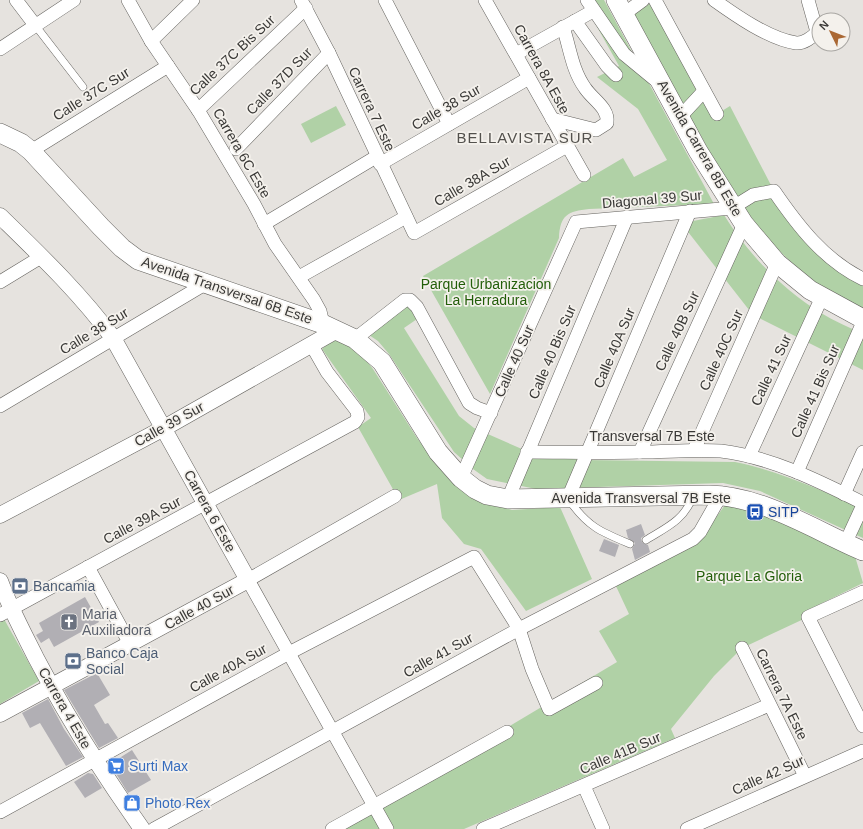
<svg xmlns="http://www.w3.org/2000/svg" width="863" height="829" font-family="Arial,sans-serif">
<style>
.green{fill:#b0d1a6}
.building{fill:#b1afb4}
.lines{fill:none;stroke-linecap:round;stroke-linejoin:round}
.service-casing{stroke:#65635f;stroke-width:8}
.minor-casing{stroke:#65635f;stroke-width:14}
.tertiary-casing{stroke:#65635f;stroke-width:17}
.secondary-casing{stroke:#65635f;stroke-width:20}
.service{stroke:#fff;stroke-width:7}
.minor{stroke:#fff;stroke-width:13}
.tertiary{stroke:#fff;stroke-width:16}
.secondary{stroke:#fff;stroke-width:19}
.labels{text-anchor:middle;dominant-baseline:central;stroke-width:3.5;stroke-linejoin:round;paint-order:stroke}
.street-label{font-size:14px;fill:#393836;stroke:#f4f1ec}
.park-label{font-size:14px;fill:#225e09;stroke:#f4f1ec}
.transit-label{font-size:14px;fill:#164399;stroke:#f4f1ec;text-anchor:start}
.service-label{font-size:14px;fill:#4e5e75;stroke:#f4f1ec;text-anchor:start}
.worship-label{font-size:14px;fill:#5b616d;stroke:#f4f1ec;text-anchor:start}
.shop-label{font-size:14px;fill:#366cbe;stroke:#f4f1ec;text-anchor:start}
.neighbourhood-label{font-size:15px;letter-spacing:1px;fill:#53514d;stroke:#f4f1ec}
</style>
<rect width="100%" height="100%" fill="#e6e3df"/>
<g class="green">
<path d="M582 0H604L714 204 589 209C568 211 560 215 559 238L490 394 423 276 623 158 634 177 667 160 638 109 597 77 619 66Z"/>
<polygon points="655,0 717,114 730,106 774,191 791,215 863,279 863,310 822,288 794,265 761,233 731,193 700,134 667,82 631,16"/>
<polygon points="336,106 346,125 311,143 301,124"/>
<path d="M724 215C750 256 781 288 821 313 834 321 849 327 863 334V370L753 315 685 228 693 221Z"/>
<path d="M411 302 420 317 404 328 459 416 474 428 538 456 584 460 735 462C780 471 821 490 863 509V538L760 491 723 483 536 489 487 479 473 469 454 452 389 354 378 341 369 335Z"/>
<polygon points="336,337 361,354 373,369 417,438 447,477 475,499 512,510 560,507 592,579 526,611 481,549 464,544 442,518 437,484 399,500 358,427 371,418 322,349"/>
<polygon points="725,505 736,506 770,518 854,553 863,583 806,611 808,617 742,648 714,676 671,729 675,738 464,829 337,829 617,662 599,631 629,614 615,584 701,538"/>
<polygon points="4,619 39,681 0,704 0,621"/>
</g>
<g class="building">
<polygon points="641,524 645,535 641,538 642,542 648,545 650,552 635,560 632,549 635,543 628,538 626,530"/>
<polygon points="604,539 619,545 615,557 599,551"/>
<polygon points="85,597 99,622 54,647 49,638 41,643 36,635 43,631 39,623"/>
<polygon points="97,673 110,695 94,705 105,724 108,723 118,738 99,748 64,690"/>
<polygon points="48,699 64,729 83,757 66,766 40,723 30,728 22,713"/>
<polygon points="132,750 151,780 128,793 110,764"/>
<polygon points="88,773 93,774 102,788 85,798 74,782"/>
</g>
<g class="lines">
<defs>
<g id="service">
<polyline points="35,25 83,87"/>
<path d="M569 500C588 527 601 532 630 544"/>
<path d="M646 540C667 527 683 521 693 497"/>
</g>
<g id="minor">
<polyline points="16,0 35,25"/>
<polyline points="128,0 151,41 198,110 254,204 275,244 314,300 320,311 323,324"/>
<polyline points="301,0 329,53 414,233 567,146"/>
<polyline points="385,0 449,124"/>
<polyline points="485,0 584,175"/>
<polyline points="587,0 624,54 658,82"/>
<polyline points="655,0 717,114"/>
<path d="M714 0C735 15 769 39 796 43 803 44 813 37 817 32L808 0"/>
<polyline points="624,14 643,0"/>
<polyline points="575,21 607,66 616,75"/>
<polyline points="151,41 193,0"/>
<polyline points="0,49 74,0"/>
<polyline points="516,54 593,11"/>
<polyline points="198,110 306,8"/>
<polyline points="680,117 704,91"/>
<path d="M552 119 596 130 607 123C609 108 593 100 585 88 572 70 570 48 563 27"/>
<polyline points="236,149 329,53"/>
<polyline points="31,151 168,66"/>
<polyline points="380,164 529,78"/>
<polyline points="264,224 376,157"/>
<polyline points="299,277 406,217"/>
<polyline points="0,282 41,257"/>
<polyline points="355,339 405,300 410,300 417,307 469,403 477,408 491,413"/>
<polyline points="0,406 205,284"/>
<polyline points="694,450 777,263"/>
<path d="M527 452C565 452 602 453 640 452 667 452 694 449 721 451 771 457 819 481 863 503"/>
<polyline points="640,452 744,224"/>
<polyline points="749,456 822,297"/>
<polyline points="797,472 863,322"/>
<path d="M461 478 576 222 732 208 753 195 774 191C798 226 824 260 863 279"/>
<polyline points="844,494 863,452"/>
<polyline points="568,498 690,211"/>
<polyline points="508,499 627,217"/>
<polyline points="845,544 863,505"/>
<polyline points="88,567 130,644"/>
<polyline points="863,592 808,617 863,726"/>
<polyline points="0,615 355,422 358,417 357,411 327,372 311,344"/>
<polyline points="742,648 805,776"/>
<polyline points="584,786 603,829"/>
<polyline points="0,812 289,653 474,557 519,629 532,669 549,709 596,683"/>
<polyline points="154,829 519,629 693,539 700,532 721,495"/>
<polyline points="332,829 507,732"/>
<polyline points="387,829 248,580 395,496"/>
<polyline points="483,829 769,705"/>
<polyline points="687,829 863,751"/>
</g>
<g id="tertiary">
<path d="M0 216C39 254 80 293 113 338L248 580 0 714"/>
<polyline points="0,515 164,428 337,330"/>
<path d="M0 581C10 608 23 632 36 658 67 717 103 774 142 829"/>
</g>
<g id="secondary">
<polyline points="616,0 698,151 744,224 777,263 810,290 863,319"/>
<path d="M0 133 21 143 31 151 101 227 122 248 138 260 323 324 355 339 382 362 438 452 461 478 475 489 487 495 508 499 709 495C763 496 814 530 863 551"/>
</g>
</defs>
<use href="#service" class="service-casing"/>
<use href="#minor" class="minor-casing"/>
<use href="#tertiary" class="tertiary-casing"/>
<use href="#secondary" class="secondary-casing"/>
<use href="#service" class="service"/>
<use href="#minor" class="minor"/>
<use href="#tertiary" class="tertiary"/>
<use href="#secondary" class="secondary"/>
</g>
<defs>
<symbol id="bus-square" viewBox="-11 -11 22 22"><rect x="-9" y="-9" width="18" height="18" rx="4" fill="#1a4fb4" stroke="#f4f1ec"/><path d="M-5-6H5V4H4V6H2V4H-2V6H-4V4H-5ZM-3.5-4V0h7V-4ZM-3.5 1.2v1.5H-2V1.2ZM2 1.2v1.5H3.5V1.2Z" fill="#fff"/></symbol>
<symbol id="bank-square" viewBox="-11 -11 22 22"><rect x="-9" y="-9" width="18" height="18" rx="4" fill="#5c6f8a" stroke="#f4f1ec"/><path d="M-6-4H6V4H-6ZM0-2.3a2.3 2.3 0 1 0 0 4.6a2.3 2.3 0 1 0 0-4.6Z" fill="#fff"/></symbol>
<symbol id="church-square" viewBox="-11 -11 22 22"><rect x="-9" y="-9" width="18" height="18" rx="4" fill="#6b7280" stroke="#f4f1ec"/><path d="M-1.2-6h2.4v3.5h3.3v2.4h-3.3V6h-2.4V-.1h-3.3v-2.4h3.3Z" fill="#fff"/></symbol>
<symbol id="supermarket-square" viewBox="-11 -11 22 22"><rect x="-9" y="-9" width="18" height="18" rx="4" fill="#3f7fe0" stroke="#f4f1ec"/><path d="M-6-5.5h2.5l.6 2H6L4.5 2H-2.5L-4.4-4H-6ZM-1.5 3.2a1.3 1.3 0 1 0 .1 0ZM3 3.2a1.3 1.3 0 1 0 .1 0Z" fill="#fff"/></symbol>
<symbol id="shop-square" viewBox="-11 -11 22 22"><rect x="-9" y="-9" width="18" height="18" rx="4" fill="#3f7fe0" stroke="#f4f1ec"/><path d="M-5-2.5h2.3a2.7 3.5 0 0 1 5.4 0H5L5.5 6h-11ZM-1.5-2.5h3a1.5 2.3 0 0 0-3 0Z" fill="#fff"/></symbol>
</defs>
<g fill-rule="evenodd">
<use href="#bus-square" x="745" y="502" width="20" height="20"/>
<use href="#bank-square" x="10" y="576" width="20" height="20"/>
<use href="#church-square" x="59" y="612" width="20" height="20"/>
<use href="#bank-square" x="63" y="651" width="20" height="20"/>
<use href="#supermarket-square" x="106" y="756" width="20" height="20"/>
<use href="#shop-square" x="122" y="793" width="20" height="20"/>
</g>
<g class="labels">
<g class="street-label">
<text transform="translate(232 55) rotate(-43)">Calle 37C Bis Sur</text>
<text transform="translate(542 69) rotate(61)">Carrera 8A Este</text>
<text transform="translate(279 81) rotate(-46)">Calle 37D Sur</text>
<text transform="translate(91 94) rotate(-32)">Calle 37C Sur</text>
<text transform="translate(446 107) rotate(-30)">Calle 38 Sur</text>
<text transform="translate(372 109) rotate(65)">Carrera 7 Este</text>
<text transform="translate(700 148) rotate(60)">Avenida Carrera 8B Este</text>
<text transform="translate(242 153) rotate(60)">Carrera 6C Este</text>
<text transform="translate(472 181) rotate(-30)">Calle 38A Sur</text>
<text transform="translate(652 199) rotate(-5)">Diagonal 39 Sur</text>
<text transform="translate(227 290) rotate(19)">Avenida Transversal 6B Este</text>
<text transform="translate(94 331) rotate(-31)">Calle 38 Sur</text>
<text transform="translate(677 331) rotate(-65)">Calle 40B Sur</text>
<text transform="translate(614 348) rotate(-67)">Calle 40A Sur</text>
<text transform="translate(721 350) rotate(-66)">Calle 40C Sur</text>
<text transform="translate(552 352) rotate(-67)">Calle 40 Bis Sur</text>
<text transform="translate(514 361) rotate(-66)">Calle 40 Sur</text>
<text transform="translate(771 370) rotate(-65)">Calle 41 Sur</text>
<text transform="translate(815 391) rotate(-66)">Calle 41 Bis Sur</text>
<text transform="translate(169 424) rotate(-29)">Calle 39 Sur</text>
<text x="652" y="436">Transversal 7B Este</text>
<text x="641" y="498">Avenida Transversal 7B Este</text>
<text transform="translate(210 511) rotate(61)">Carrera 6 Este</text>
<text transform="translate(142 520) rotate(-28)">Calle 39A Sur</text>
<text transform="translate(199 607) rotate(-29)">Calle 40 Sur</text>
<text transform="translate(438 655) rotate(-29)">Calle 41 Sur</text>
<text transform="translate(228 668) rotate(-29)">Calle 40A Sur</text>
<text transform="translate(782 694) rotate(64)">Carrera 7A Este</text>
<text transform="translate(65 708) rotate(60)">Carrera 4 Este</text>
<text transform="translate(620 753) rotate(-23)">Calle 41B Sur</text>
<text transform="translate(768 775) rotate(-24)">Calle 42 Sur</text>
</g>
<g class="park-label">
<text x="486" y="284">Parque Urbanizacion<tspan x="486" dy="16">La Herradura</tspan></text>
<text x="749" y="576">Parque La Gloria</text>
</g>
<g class="transit-label">
<text x="768" y="512">SITP</text>
</g>
<g class="service-label">
<text x="33" y="586">Bancamia</text>
<text x="86" y="653">Banco Caja<tspan x="86" dy="16">Social</tspan></text>
</g>
<g class="worship-label">
<text x="82" y="614">Maria<tspan x="82" dy="16">Auxiliadora</tspan></text>
</g>
<g class="shop-label">
<text x="129" y="766">Surti Max</text>
<text x="145" y="803">Photo Rex</text>
</g>
<g class="neighbourhood-label">
<text x="525" y="137">BELLAVISTA SUR</text>
</g>
</g>
<g transform="translate(831 32) rotate(313)"><circle r="19" fill="#f4f1ec" stroke="#a9a7a3"/>
<path d="M0-3L7 15L0 10L-7 15Z" fill="#aa6834"/>
<text y="-6" font-size="11" font-weight="bold" text-anchor="middle" fill="#393836">N</text>
</g>
</svg>
